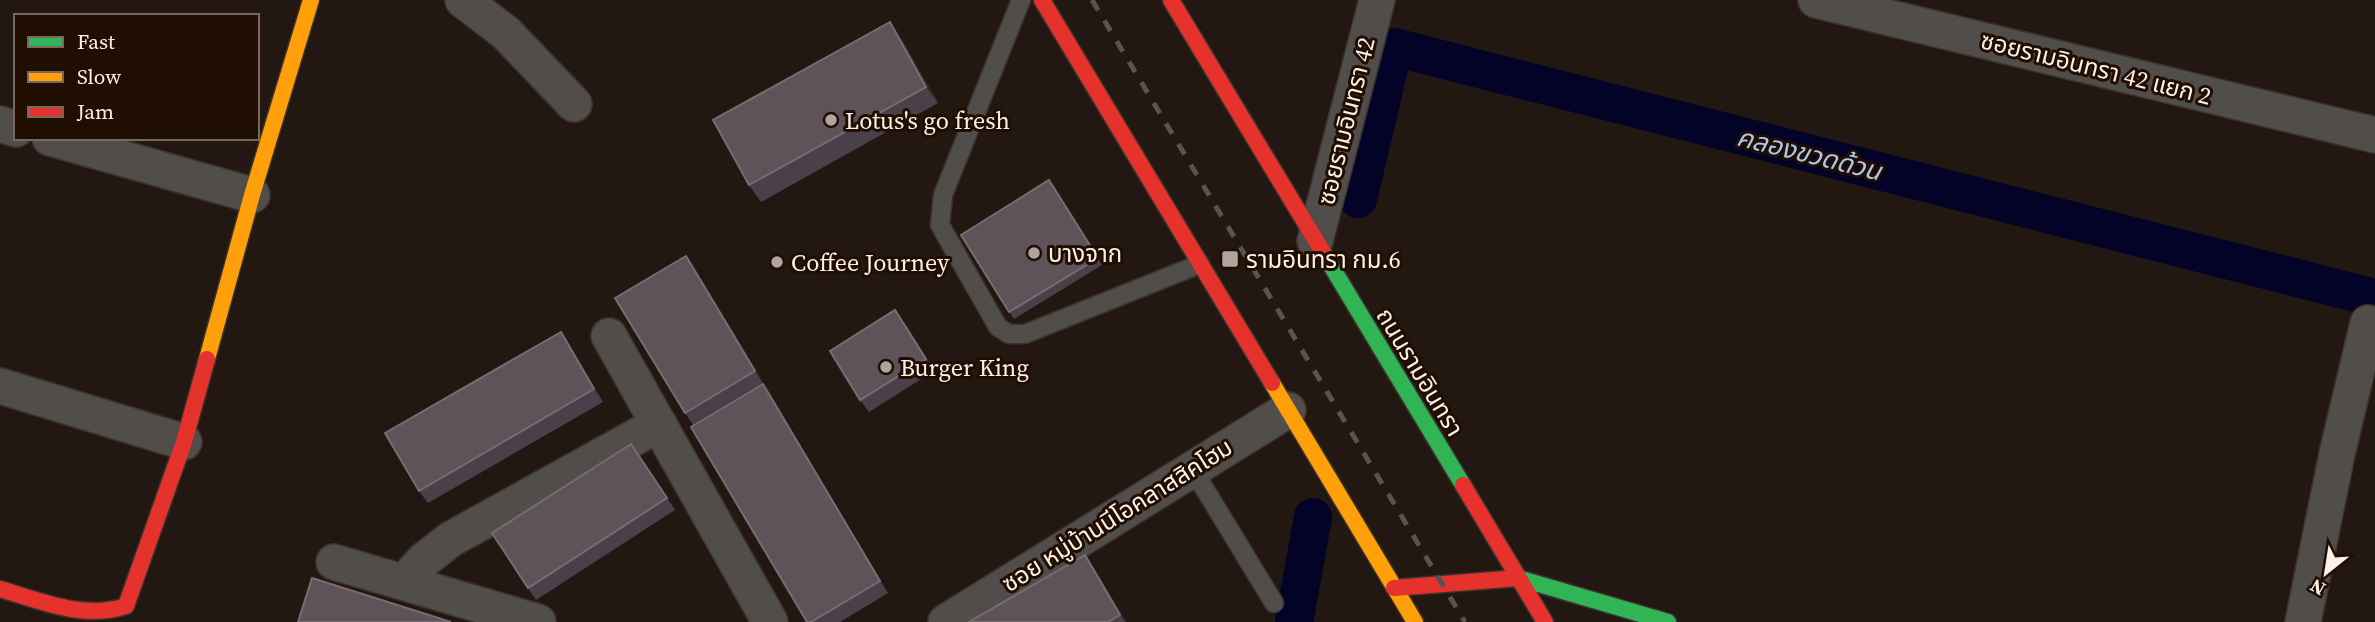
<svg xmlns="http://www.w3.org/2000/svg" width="2375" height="622" font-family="'Source Serif 4','Noto Sans Thai',serif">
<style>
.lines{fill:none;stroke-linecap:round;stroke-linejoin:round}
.canal{stroke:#030227;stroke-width:38}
.lane-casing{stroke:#3b332c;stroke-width:21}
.street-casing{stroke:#3b332c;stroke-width:38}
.fast-casing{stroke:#3b332c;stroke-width:19}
.slow-casing{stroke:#3b332c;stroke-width:19}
.jam-casing{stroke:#3b332c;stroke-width:19}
.lane{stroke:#514d4a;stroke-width:18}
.street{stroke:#514d4a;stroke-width:35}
.fast{stroke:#30b455;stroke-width:16}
.slow{stroke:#ff9f0a;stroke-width:16}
.jam{stroke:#e5322d;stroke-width:16}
.rail{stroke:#59544f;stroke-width:5;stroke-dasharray:12 12;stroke-linecap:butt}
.wall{fill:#4b4049}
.shaded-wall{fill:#33282b}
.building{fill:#5f535a;stroke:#786c70;stroke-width:2}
.poi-dot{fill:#b1a49c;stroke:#200e03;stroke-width:2.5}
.labels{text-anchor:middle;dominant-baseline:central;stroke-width:6;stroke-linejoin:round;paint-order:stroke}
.street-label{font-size:24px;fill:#fef0e7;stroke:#200e03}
.poi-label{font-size:24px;fill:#fef0e7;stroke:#200e03;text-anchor:start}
.water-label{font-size:26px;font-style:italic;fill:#adc8ed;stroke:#200e03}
</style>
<rect width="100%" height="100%" fill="#221811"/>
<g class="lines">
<g class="canal">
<polyline points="1358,199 1394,47 2375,298"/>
<polyline points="1294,622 1313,517"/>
</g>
<defs>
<g id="lane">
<polyline points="1021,0 943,195 940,225 998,327 1009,334 1025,334 1200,264"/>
<polyline points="1192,468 1274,603"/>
</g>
<g id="street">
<polyline points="463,0 506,33 574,104"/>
<polyline points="1816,0 2375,135"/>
<polyline points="0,124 16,129"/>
<polyline points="50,138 252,195"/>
<polyline points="1315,241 1377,0"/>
<polyline points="609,336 770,622"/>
<polyline points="0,386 184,442"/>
<polyline points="334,562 538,622"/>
<polyline points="404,582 424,560 451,539 659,424"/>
<polyline points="946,622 1288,410"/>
<polyline points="2303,622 2337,454 2368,323"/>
</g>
<g id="fast">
<polyline points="1327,259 1463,485"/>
<polyline points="1518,578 1668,622"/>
</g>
<g id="slow">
<polyline points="207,359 252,195 311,0"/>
<polyline points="1272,383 1415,622"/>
</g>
<g id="jam">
<polyline points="1042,0 1272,383"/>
<polyline points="1171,0 1327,259"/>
<polyline points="1463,485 1545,622"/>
<polyline points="1394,588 1518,578"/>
<path d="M0 589C40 601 84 620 126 606L184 442 207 359"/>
</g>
</defs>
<use href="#lane" class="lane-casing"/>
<use href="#street" class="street-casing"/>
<use href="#fast" class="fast-casing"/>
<use href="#slow" class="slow-casing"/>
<use href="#jam" class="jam-casing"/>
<use href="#lane" class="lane"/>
<use href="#street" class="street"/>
<use href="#fast" class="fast"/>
<use href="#slow" class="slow"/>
<use href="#jam" class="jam"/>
<polyline class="rail" points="1092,0 1465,622"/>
</g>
<g class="wall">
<polygon points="901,38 938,103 761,202 749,185"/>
<polygon points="1054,187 1102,265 1014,319 1009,312"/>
<polygon points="686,256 694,268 763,383 693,425 685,413"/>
<polygon points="904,322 934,371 869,412 860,400"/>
<polygon points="569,344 603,402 428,503 419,491"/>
<polygon points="771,396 888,593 840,622 807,622"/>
<polygon points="631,444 675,510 536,600 528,588"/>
<polygon points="1085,555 1094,568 1126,622 969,622"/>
</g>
<g class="shaded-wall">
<polygon points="890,22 901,38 938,103 926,87"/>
<polygon points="686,256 694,268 763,383 755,371"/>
<polygon points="561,332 569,344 603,402 594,389"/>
<polygon points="763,384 771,396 888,593 880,581"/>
<polygon points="1085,555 1094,568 1126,622 1120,615"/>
</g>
<g class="building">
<polygon points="890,22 926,87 749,185 713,120"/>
<polygon points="1049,180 1098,258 1009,312 961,235"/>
<polygon points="686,256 755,371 685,413 615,298"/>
<polygon points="895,310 926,359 860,400 830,351"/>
<polygon points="561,332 594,389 419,491 385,433"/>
<polygon points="763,384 880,581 811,622 807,622 691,427"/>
<polygon points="631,444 667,498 528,588 492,533"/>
<polygon points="1085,555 1120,615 1108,622 969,622"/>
<polygon points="312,578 451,622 298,622"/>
</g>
<g class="poi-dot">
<circle cx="831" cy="120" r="7"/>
<circle cx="1034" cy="253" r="7"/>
<rect x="1221" y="250" width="18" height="18" rx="3.5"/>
<circle cx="777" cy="262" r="7"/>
<circle cx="886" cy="367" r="7"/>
</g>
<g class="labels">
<g class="street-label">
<text transform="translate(2096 68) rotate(14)">ซอยรามอินทรา 42 แยก 2</text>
<text transform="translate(1346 121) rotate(-76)">ซอยรามอินทรา 42</text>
<text transform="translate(1420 372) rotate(59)">ถนนรามอินทรา</text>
<text transform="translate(1117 515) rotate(-32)">ซอย หมู่บ้านนีโอคลาสสิคโฮม</text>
</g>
<g class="poi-label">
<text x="845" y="120">Lotus's go fresh</text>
<text x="1048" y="253">บางจาก</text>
<text x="1246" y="259">รามอินทรา กม.6</text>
<text x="791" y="262">Coffee Journey</text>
<text x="900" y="367">Burger King</text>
</g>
<g class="water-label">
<text transform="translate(1809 154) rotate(14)">คลองขวดด้วน</text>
</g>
</g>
<rect x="14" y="14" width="245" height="126" fill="#200e03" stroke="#79685e" stroke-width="2"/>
<rect x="28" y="37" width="35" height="10" fill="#30b455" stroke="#79685e" stroke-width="2"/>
<text x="77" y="49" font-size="21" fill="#fef0e7">Fast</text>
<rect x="28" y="72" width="35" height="10" fill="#ff9f0a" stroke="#79685e" stroke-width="2"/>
<text x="77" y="84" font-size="21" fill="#fef0e7">Slow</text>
<rect x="28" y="107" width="35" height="10" fill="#e5322d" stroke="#79685e" stroke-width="2"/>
<text x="77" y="119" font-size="21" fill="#fef0e7">Jam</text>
<g transform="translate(2326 573) rotate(210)" stroke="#200e03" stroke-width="5" paint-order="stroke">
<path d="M0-5L12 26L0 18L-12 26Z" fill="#fef0e7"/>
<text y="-10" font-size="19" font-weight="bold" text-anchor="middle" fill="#fef0e7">N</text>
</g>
</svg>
